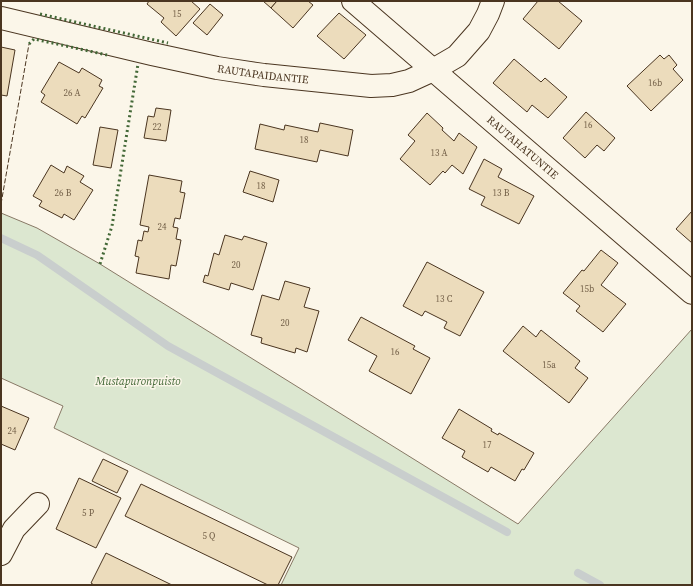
<svg xmlns="http://www.w3.org/2000/svg" width="693" height="586" font-family="'Source Serif 4',serif">
<style>
.green{fill:#dce7d0;stroke:#887966}
.lines{fill:none;stroke-linecap:round;stroke-linejoin:round}
.stream{stroke:#c9cecd;stroke-width:8}
.building{fill:#ecdcbc;stroke:#4a3520}
.street-casing{stroke:#4a3520;stroke-width:24}
.street{stroke:#fbf6e9;stroke-width:22}
.hedge{stroke:#436837;stroke-width:3;stroke-dasharray:2 3;stroke-linecap:butt}
.fence{stroke:#4a3520;stroke-width:1;stroke-dasharray:5 2;stroke-linecap:butt}
.labels{text-anchor:middle;dominant-baseline:central;stroke-width:3;stroke-linejoin:round;paint-order:stroke}
.number-label{font-size:9px;fill:#725f47}
.street-label{font-size:11px;fill:#4a3520;stroke:#fbf6e9}
.park-label{font-size:11px;font-style:italic;fill:#436837;stroke:#fbf6e9}
</style>
<rect width="100%" height="100%" fill="#fbf6e9"/>
<polygon class="green" points="1,213 37,228 100,264 518,524 692,329 692,585 281,585 299,548 54,428 63,406 1,378"/>
<g class="lines">
<g class="stream">
<polyline points="1,238 37,255 168,346 507,532"/>
<polyline points="578,573 600,585"/>
</g>
</g>
<g class="building">
<polygon points="149,1 191,1 200,9 176,36 161,22 164,18 147,4"/>
<polygon points="263,1 277,1 271,8"/>
<polygon points="277,1 308,1 313,5 293,28 271,8"/>
<polygon points="538,1 558,1 582,21 559,49 523,19"/>
<polygon points="210,4 223,15 207,35 193,23"/>
<polygon points="339,13 366,35 344,59 317,36"/>
<polygon points="1,47 15,50 7,96 1,95"/>
<polygon points="660,55 664,59 669,55 677,65 673,69 683,80 651,111 627,86"/>
<polygon points="514,59 541,82 545,78 567,97 548,118 532,105 527,112 493,83"/>
<polygon points="59,62 79,73 82,68 102,80 99,86 103,88 85,118 82,116 77,124 41,102 45,95 41,92"/>
<polygon points="156,108 171,110 166,141 144,138 148,116 154,117"/>
<polygon points="586,112 615,138 604,151 597,145 585,158 563,138"/>
<polygon points="427,113 443,128 442,130 454,141 459,133 477,147 463,174 452,165 445,173 443,171 430,185 400,159 415,141 408,135"/>
<polygon points="320,123 353,130 348,156 320,150 317,162 255,149 260,124 284,130 285,125 318,132"/>
<polygon points="100,127 118,130 111,168 93,165"/>
<polygon points="484,159 502,169 498,177 534,196 519,224 481,205 485,197 469,189"/>
<polygon points="51,165 64,173 67,166 84,176 80,182 93,190 74,220 64,214 62,218 39,206 42,201 33,196"/>
<polygon points="250,171 279,180 273,202 243,192"/>
<polygon points="149,175 182,181 180,192 185,193 180,219 175,218 173,227 178,228 176,239 181,240 176,266 171,265 169,279 136,273 139,257 135,256 138,240 142,241 144,231 148,232 149,227 140,225"/>
<polygon points="692,211 692,243 676,229"/>
<polygon points="225,235 242,240 244,236 267,243 253,290 231,283 229,290 203,282 205,275 208,276 214,253 219,255"/>
<polygon points="601,250 618,263 601,285 626,304 603,332 576,311 580,306 563,293 582,270 584,271"/>
<polygon points="427,262 484,292 460,336 444,328 447,322 425,311 422,316 403,306"/>
<polygon points="285,281 310,288 304,307 319,311 307,352 296,348 295,353 261,343 262,338 251,335 262,295 279,300"/>
<polygon points="361,317 415,346 413,349 430,358 411,394 369,371 377,356 348,340"/>
<polygon points="523,326 536,337 541,330 580,361 575,368 588,378 569,403 503,351"/>
<polygon points="1,406 29,418 15,450 1,444"/>
<polygon points="459,409 492,429 491,431 498,435 499,433 534,453 524,470 522,469 515,481 491,467 488,472 462,457 465,451 442,438"/>
<polygon points="103,459 128,471 117,493 92,481"/>
<polygon points="79,478 121,498 96,548 56,529"/>
<polygon points="141,484 292,557 278,585 268,585 125,516"/>
<polygon points="106,553 172,585 94,585 91,583"/>
</g>
<g class="lines">
<defs>
<g id="street">
<path id="s1" d="M353 1 692 293"/>
<path id="s2" d="M1 18 152 54 217 68 264 75 371 86 392 85 409 81 433 70 457 56 479 31 488 14 493 1"/>
<polyline points="1,554 14,529 38,504"/>
</g>
</defs>
<use href="#street" class="street-casing"/>
<use href="#street" class="street"/>
<g class="hedge">
<polyline points="40,14 168,43"/>
<polyline points="29,44 34,39 107,55"/>
<polyline points="100,264 112,226 138,64"/>
</g>
<polyline class="fence" points="1,204 29,44"/>
</g>
<g class="labels">
<g class="number-label">
<text x="177" y="14">15</text>
<text x="655" y="83">16b</text>
<text x="72" y="93">26 A</text>
<text x="588" y="125">16</text>
<text x="157" y="127">22</text>
<text x="304" y="140">18</text>
<text x="439" y="153">13 A</text>
<text x="261" y="186">18</text>
<text x="63" y="193">26 B</text>
<text x="501" y="193">13 B</text>
<text x="162" y="227">24</text>
<text x="236" y="265">20</text>
<text x="587" y="289">15b</text>
<text x="444" y="299">13 C</text>
<text x="285" y="323">20</text>
<text x="395" y="352">16</text>
<text x="549" y="365">15a</text>
<text x="12" y="431">24</text>
<text x="487" y="445">17</text>
<text x="88" y="513">5 P</text>
<text x="209" y="536">5 Q</text>
</g>
<g class="street-label">
<text stroke="none"><textPath href="#s2" startOffset="268">RAUTAPAIDANTIE</textPath></text>
<text stroke="none"><textPath href="#s1" startOffset="224">RAUTAHATUNTIE</textPath></text>
</g>
<g class="park-label">
<text x="138" y="381">Mustapuronpuisto</text>
</g>
</g>
<rect width="693" height="586" fill="none" stroke="#4a3520" stroke-width="4"/>
</svg>
